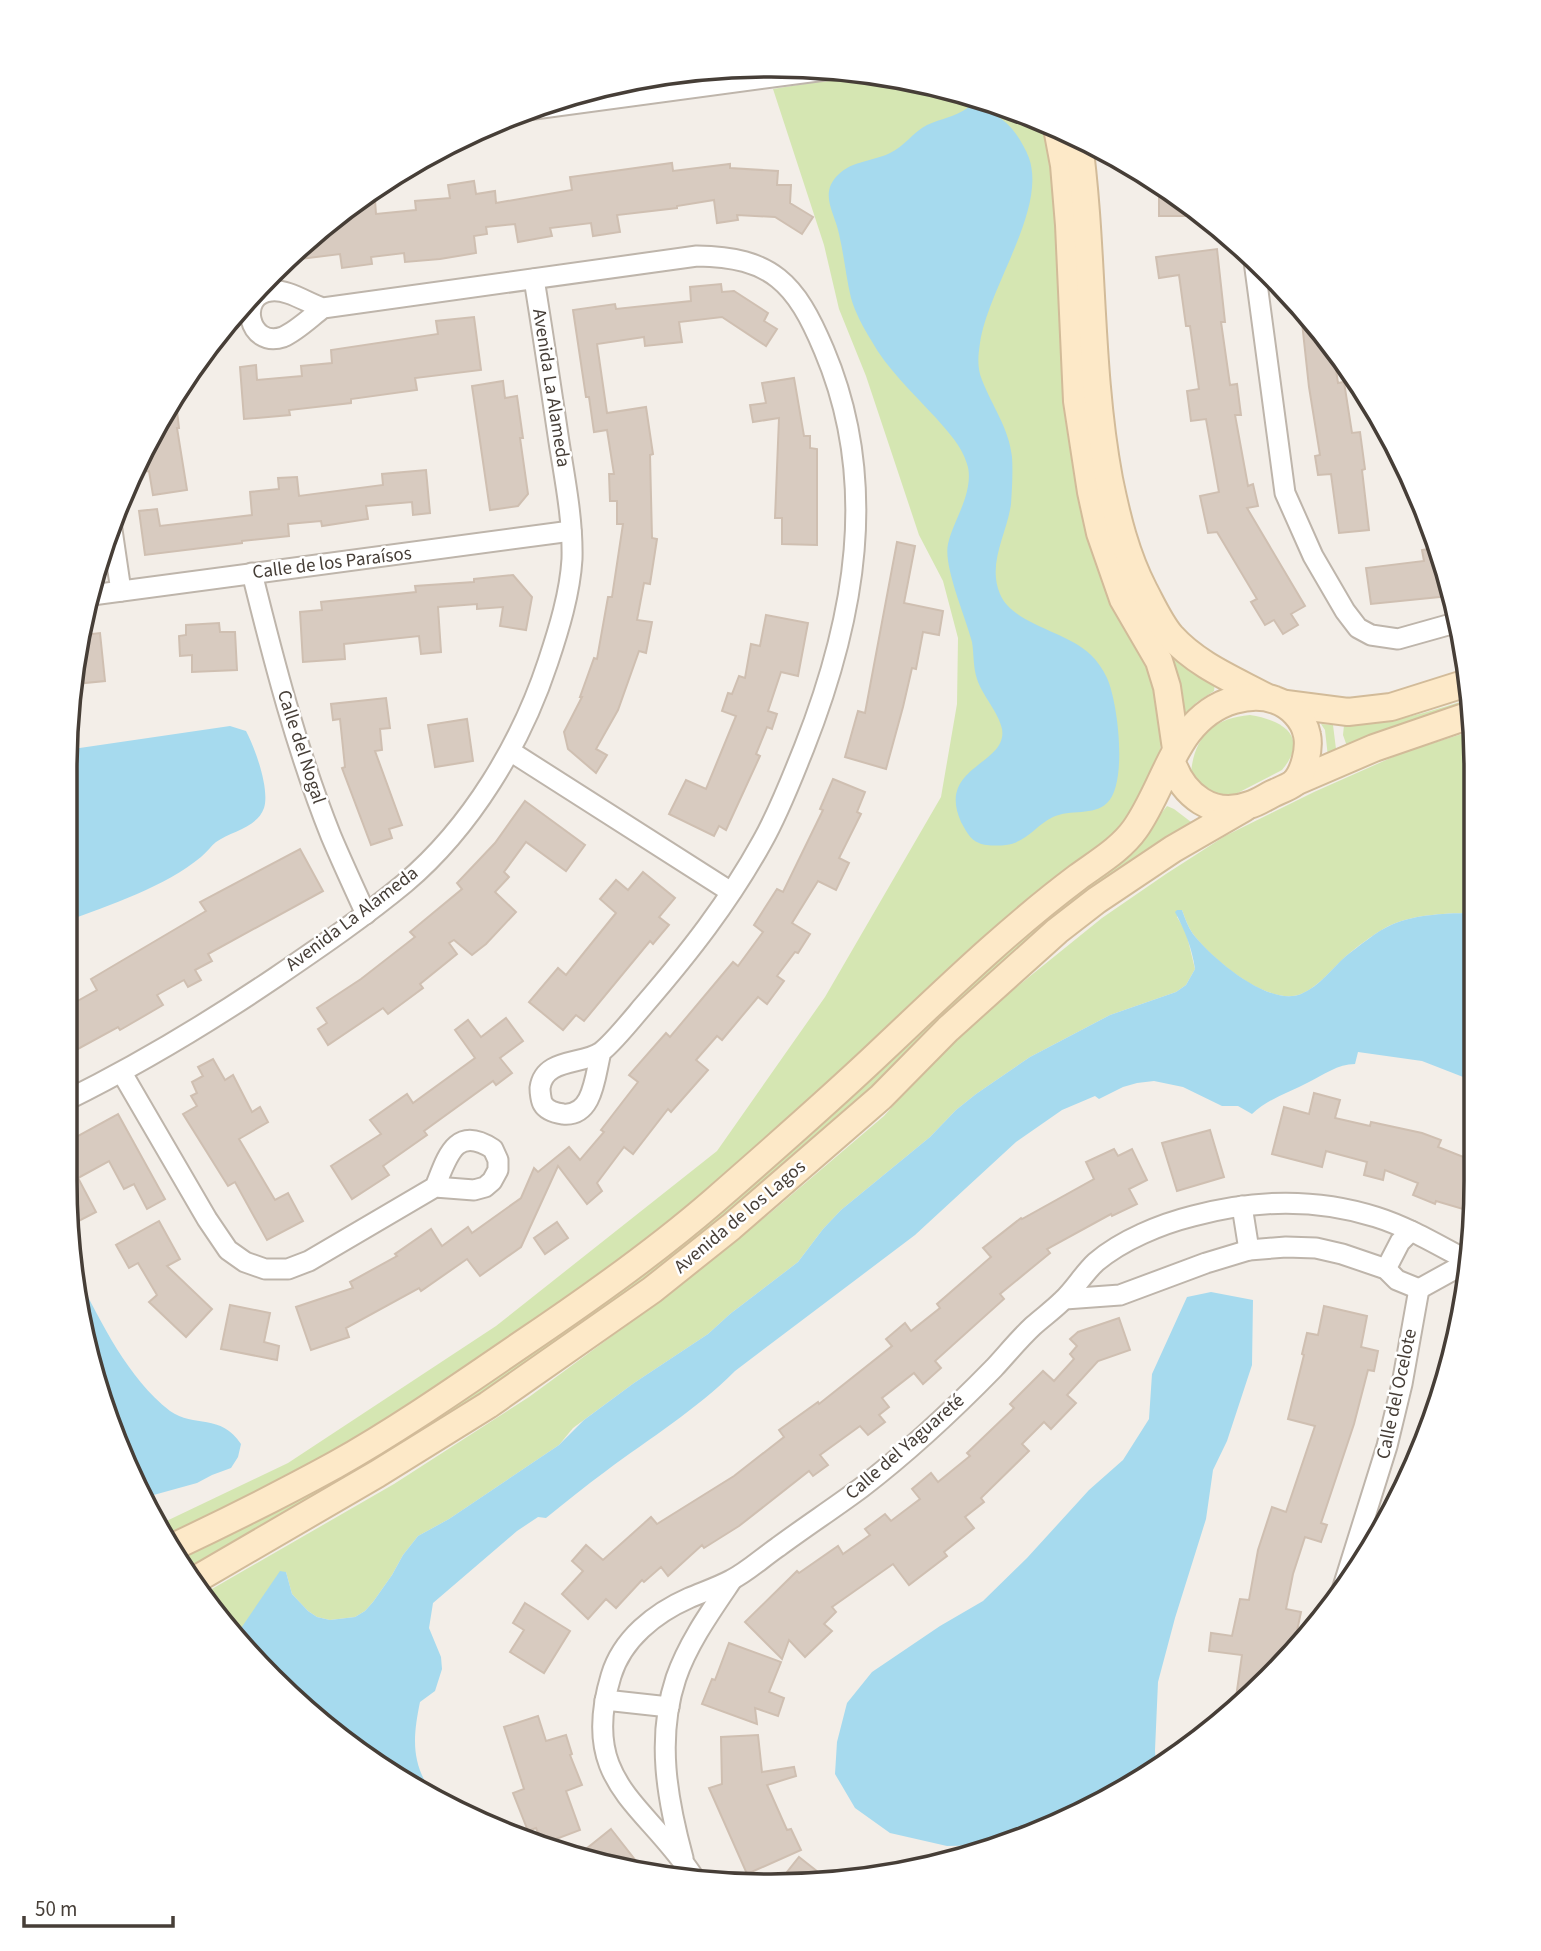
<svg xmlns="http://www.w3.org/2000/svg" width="1541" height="1951" font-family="'Source Sans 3',sans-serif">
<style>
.green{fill:#d5e6b2}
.water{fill:#a6daee}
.building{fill:#d8cbc0;stroke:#cfbfb1;stroke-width:2}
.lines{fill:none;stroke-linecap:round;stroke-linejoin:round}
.street-casing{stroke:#beb5ab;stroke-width:23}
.secondary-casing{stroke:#d2bb99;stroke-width:30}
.street{stroke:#fff;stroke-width:19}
.secondary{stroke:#fde9c8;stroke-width:26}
.labels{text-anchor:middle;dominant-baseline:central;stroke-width:5;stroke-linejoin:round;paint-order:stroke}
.street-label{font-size:19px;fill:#463e37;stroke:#fff}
.rim{fill:none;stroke:#463e37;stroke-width:3.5}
</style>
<rect width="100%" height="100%" fill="#f3eee8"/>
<g class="green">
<polygon points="865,74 953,89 1047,124 1146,653 1164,717 1160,751 1149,792 1120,832 734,1173 487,1362 291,1481 191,1528 160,1534 156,1526 288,1463 496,1326 717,1151 825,997 941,797 957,704 958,638 943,581 919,535 866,376 839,309 824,245 773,89"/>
<polygon points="1117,547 1215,683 1214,691 1197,702 1182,716 1133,602"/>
<path d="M1470 699 1472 710 1349 752 1343 735 1344 725C1388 725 1428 712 1470 699Z"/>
<path d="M1250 715C1282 720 1310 736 1282 770L1228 798 1201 790 1191 773C1194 737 1213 718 1250 715Z"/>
<polygon points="1321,724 1333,725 1337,757 1328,757 1325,730"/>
<path d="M1475 730V913C1448 913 1416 914 1391 925 1379 930 1352 950 1342 960 1330 971 1318 987 1301 994 1268 1007 1212 959 1193 934 1188 927 1185 918 1182 910L1177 917 1186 932 1195 969 1186 985 1176 992 1110 1015 1030 1057 976 1094 956 1110 930 1137 841 1210 823 1229 798 1262 730 1314 708 1334 634 1383 573 1428 559 1445 449 1519 418 1536 403 1555 392 1575 373 1602 365 1611 355 1617 330 1620 317 1617 308 1611 292 1594 286 1572 237 1634 205 1593 394 1484 529 1397 661 1300 769 1214 884 1116 936 1058 1014 989 1102 918 1166 874 1225 836 1314 792 1404 752Z"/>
<polygon points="1167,806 1174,809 1195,825 578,1337 212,1563 186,1568 179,1559 317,1490 425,1425 571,1327 650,1269 794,1150 981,975 1036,928 1130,853"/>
</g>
<g class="water">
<path d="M969 107C988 109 1005 118 1016 134 1021 141 1026 150 1029 158 1047 209 988 288 980 343 978 356 977 368 982 380 992 406 1009 428 1012 457 1013 472 1012 489 1011 504 1007 534 987 563 1000 594 1013 625 1067 631 1091 655 1097 661 1103 669 1107 678 1118 702 1128 784 1107 803 1094 816 1070 809 1053 817 1036 825 1027 842 1006 845 999 846 985 846 979 843 970 840 965 829 961 822 936 766 1008 765 1002 729 999 713 982 695 977 679 973 667 974 655 972 642 966 618 943 566 948 544 952 526 963 509 967 491 969 483 970 472 967 464 962 446 948 432 936 418 913 393 887 369 871 340 863 327 855 312 851 298 846 277 844 255 839 234 835 213 818 193 839 174 852 161 874 161 890 153 904 147 913 132 927 125 942 118 953 118 969 107Z"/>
<path d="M230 726 246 731C255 748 270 789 264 808 257 828 231 831 216 842 211 846 207 852 201 857 166 886 109 906 66 921V750Z"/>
<path d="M1177 910H1182C1185 918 1188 927 1193 934 1212 958 1268 1007 1301 994 1320 986 1332 968 1346 956 1358 947 1377 931 1391 925 1416 914 1448 913 1475 913L1476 1082 1422 1061 1358 1052 1355 1064C1338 1064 1323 1075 1309 1082 1289 1093 1269 1098 1252 1114L1238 1106H1222L1183 1087 1154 1081 1137 1083 1123 1087 1099 1099 1095 1096 1062 1110 1016 1142 915 1235 735 1371C696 1410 650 1438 606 1471 585 1486 566 1502 546 1518L538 1517 517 1531 433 1603 429 1628 441 1657 442 1669 435 1691 420 1702C412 1741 411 1766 437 1800L418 1792 272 1680 237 1634 280 1571 286 1572 292 1594 308 1611 317 1617 330 1620 355 1617 365 1611 373 1602 392 1575 403 1555 418 1536 449 1519 559 1445 584 1420 634 1383 708 1334 730 1314 798 1262 823 1229 841 1210 930 1137 956 1110 976 1094 1030 1057 1110 1015 1176 992 1186 985 1195 969C1192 948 1185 931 1175 912Z"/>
<path d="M78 1278C103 1325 127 1377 170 1411 194 1428 221 1413 241 1444L238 1457 231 1468 212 1475 197 1483 150 1496 145 1500 89 1364Z"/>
<polygon points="1211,1292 1253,1300 1252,1365 1227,1441 1213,1470 1206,1519 1175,1618 1158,1682 1155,1750 1156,1768 1124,1791 995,1845 947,1846 890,1833 855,1808 835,1774 837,1742 847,1703 872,1672 940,1626 983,1601 1027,1558 1089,1490 1123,1460 1149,1419 1152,1374 1187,1297"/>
</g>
<g class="building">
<polygon points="672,163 673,171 730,164 730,168 778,171 777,185 791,185 790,203 813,217 802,234 775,217 737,215 738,220 717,223 714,200 677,206 677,208 617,215 620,232 593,236 591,223 550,228 552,236 518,242 515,224 486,227 487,234 474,236 476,253 440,259 405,262 404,253 371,257 372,264 342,268 340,254 285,261 306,240 358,202 375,200 376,214 416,210 415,201 450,198 448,185 474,181 476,194 495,191 496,203 572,190 570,177"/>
<polygon points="1159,185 1200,210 1206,216 1159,216"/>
<polygon points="1217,249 1225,322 1221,322 1230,385 1237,384 1241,415 1235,415 1248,486 1253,484 1258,506 1247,508 1305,606 1291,614 1298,625 1283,634 1274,620 1265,625 1251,602 1257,599 1217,532 1208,533 1200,496 1219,492 1206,419 1191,421 1187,391 1199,389 1190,326 1186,326 1179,275 1159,278 1156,257"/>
<polygon points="721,284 722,292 734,291 768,313 764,321 777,329 766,346 722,317 679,322 682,342 645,346 644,337 597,344 607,413 646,407 653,454 650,455 652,538 657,539 650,584 644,583 637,620 652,622 646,653 639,651 618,710 596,749 607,755 596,773 568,749 564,732 582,697 580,697 594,658 597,659 608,597 612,597 623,524 617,524 617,501 610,501 609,474 614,474 607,430 594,432 589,397 586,397 573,310 615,304 616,309 691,301 690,287"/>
<polygon points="1300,304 1333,350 1338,383 1344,382 1352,433 1360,432 1365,469 1362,470 1369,530 1339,533 1331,474 1318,475 1315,456 1320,455 1309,387"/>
<polygon points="474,317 481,370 415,378 417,390 351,399 351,403 289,410 290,415 244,419 240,367 256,365 257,380 302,376 301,366 332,363 331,350 438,334 436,321"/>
<polygon points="794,378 804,436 810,436 810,448 817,449 817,545 782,544 782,518 775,518 779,418 753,422 750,405 766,403 762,383"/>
<polygon points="503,381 505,398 517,396 523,438 520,438 528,494 518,506 490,510 472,386"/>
<polygon points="175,394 179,428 177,428 187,490 153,495 149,471 134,473 159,418"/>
<polygon points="426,470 430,513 413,515 412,502 366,506 368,519 322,526 321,521 288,524 289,536 242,541 242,543 145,555 139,511 157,509 160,526 252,515 250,492 279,489 278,478 297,477 299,496 383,485 382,474"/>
<polygon points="897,542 915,546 904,603 943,611 939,635 923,632 916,669 912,668 903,707 886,769 845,757 858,711 865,713"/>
<polygon points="1440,547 1449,596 1371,604 1366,568 1424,561 1422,550"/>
<polygon points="513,575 532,597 526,630 500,626 503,607 477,609 477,604 438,607 441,652 421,654 419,636 344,644 345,659 303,662 300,612 322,610 321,602 416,592 415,586 474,582 474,579"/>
<polygon points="766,615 808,623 798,676 781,672 768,711 777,714 772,729 767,727 756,754 760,756 726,830 719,826 714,836 669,814 686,780 706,789 736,716 722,711 728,693 732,694 739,676 745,678 751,644 760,646"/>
<polygon points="219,623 220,632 235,632 237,670 192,672 192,655 180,656 179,636 186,635 186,625"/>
<polygon points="100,633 105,681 74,684 84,635"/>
<polygon points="386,698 390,728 380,729 382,750 375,751 402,825 389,829 392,838 371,845 342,768 345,767 340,719 333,720 331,704"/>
<polygon points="467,719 473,761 435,767 428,725"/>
<polygon points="833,779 865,792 857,812 861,814 839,858 849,863 836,890 818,881 792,923 810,934 798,953 795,952 777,976 784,981 767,1004 758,997 722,1040 717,1036 696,1060 708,1070 671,1112 668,1109 633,1154 624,1147 597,1183 602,1191 587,1204 558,1166 521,1247 480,1276 467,1259 421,1291 419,1288 346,1328 349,1337 311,1350 296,1307 353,1288 350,1282 397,1256 395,1254 431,1229 442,1246 468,1227 472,1233 521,1198 534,1168 538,1172 569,1147 580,1160 604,1132 601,1130 638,1082 629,1075 666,1033 670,1037 733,962 738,966 763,932 754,925 777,889 783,892 823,810 820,809"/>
<polygon points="525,801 585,845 566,871 526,842 504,872 509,877 495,892 516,912 486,944 472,955 454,940 449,943 457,954 420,984 423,988 388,1014 383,1008 328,1045 318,1029 327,1023 317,1008 361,979 415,937 410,932 462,889 457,883 495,843"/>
<polygon points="300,849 323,891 208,954 212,961 195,970 201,980 188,987 184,980 157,995 163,1005 120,1030 118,1027 65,1056 65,1008 97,990 91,979 206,911 200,902"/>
<polygon points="643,872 675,898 659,917 669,925 653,944 650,941 584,1021 576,1015 563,1030 529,1002 558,968 566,975 616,913 600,899 616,880 628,890"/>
<polygon points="506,1018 523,1041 500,1058 512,1073 496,1085 493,1081 424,1131 427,1135 383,1166 389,1175 352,1199 331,1166 381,1134 370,1120 407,1094 413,1103 475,1058 455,1030 468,1020 481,1037"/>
<polygon points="213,1059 225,1080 233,1075 252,1112 260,1107 268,1122 239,1139 275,1200 288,1193 303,1221 267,1240 235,1182 228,1186 183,1114 197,1106 191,1096 197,1093 192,1082 203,1076 198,1067"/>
<polygon points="1314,1093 1340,1100 1335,1118 1370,1126 1371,1122 1422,1133 1441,1140 1438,1147 1476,1162 1473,1212 1436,1201 1435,1204 1413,1195 1418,1183 1385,1170 1383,1180 1364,1175 1367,1162 1326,1151 1322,1167 1272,1154 1284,1107 1309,1114"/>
<polygon points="118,1114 165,1199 147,1209 134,1184 124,1189 109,1161 78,1178 96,1212 71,1225 65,1180 65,1143"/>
<polygon points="1210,1130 1224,1177 1177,1191 1162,1143"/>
<polygon points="1114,1149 1118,1156 1132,1149 1147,1180 1129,1189 1137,1204 1112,1216 1111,1214 1047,1249 1050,1253 1000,1294 1004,1299 935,1361 941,1368 923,1384 914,1373 882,1398 889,1407 879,1415 885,1422 868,1435 860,1426 820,1455 828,1465 813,1476 809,1471 739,1526 704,1548 702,1545 668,1576 661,1567 644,1582 642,1580 616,1608 606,1599 588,1619 562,1594 583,1571 572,1561 586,1545 603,1560 651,1517 657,1524 734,1476 784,1437 779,1430 818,1402 819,1404 892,1346 886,1339 905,1323 911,1331 940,1308 937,1304 991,1257 983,1248 1021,1218 1022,1219 1094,1179 1086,1162"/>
<polygon points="159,1221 180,1259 167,1266 212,1309 186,1337 149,1302 157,1295 138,1263 129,1268 116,1245"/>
<polygon points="557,1222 568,1238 545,1254 534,1238"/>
<polygon points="230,1305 270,1313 264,1342 279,1346 277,1360 221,1349"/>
<polygon points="1324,1306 1367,1316 1361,1347 1378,1351 1374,1371 1368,1370 1354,1424 1321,1523 1327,1525 1321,1542 1305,1537 1293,1574 1286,1609 1301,1612 1294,1645 1234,1712 1242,1655 1209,1651 1211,1633 1232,1636 1240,1599 1249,1600 1258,1550 1272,1507 1286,1512 1315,1426 1288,1419 1304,1355 1302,1354 1307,1333 1318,1335"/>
<polygon points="1119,1318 1130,1350 1098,1361 1067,1395 1076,1403 1051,1429 1044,1422 1022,1444 1029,1451 981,1498 984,1502 965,1517 974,1528 944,1552 947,1556 909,1585 893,1564 832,1607 836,1612 824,1624 832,1631 805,1657 789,1640 782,1659 745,1622 797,1571 799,1573 838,1546 843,1554 870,1535 865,1529 885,1514 891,1521 920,1499 912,1489 931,1473 938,1482 970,1456 967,1453 1014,1408 1010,1404 1043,1371 1054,1381 1074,1359 1070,1354 1077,1346 1070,1339 1078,1332"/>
<polygon points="525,1603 570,1631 544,1673 510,1652 524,1630 513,1623"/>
<polygon points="729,1643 781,1662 769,1692 784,1698 778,1716 755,1708 757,1724 702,1704 712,1679 715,1680"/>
<polygon points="538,1716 546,1741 566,1735 572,1754 570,1755 582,1785 566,1791 580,1830 543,1844 536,1828 528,1831 513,1793 524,1789 504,1727"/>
<polygon points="758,1735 762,1772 794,1767 796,1776 767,1785 787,1830 791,1829 801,1850 747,1874 709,1788 722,1784 721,1737"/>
<polygon points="611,1829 643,1870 588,1862 576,1857"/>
<polygon points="799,1857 827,1879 776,1886"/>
</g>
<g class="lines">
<defs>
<g id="street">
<polyline points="527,110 833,69"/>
<polyline points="1254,261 1285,493 1313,556 1345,611 1358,628 1371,635 1398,639 1455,623"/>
<path d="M323 308C311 317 297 331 283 337 248 349 237 294 271 291 288 289 307 303 323 308L697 256C772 257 796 283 824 350 880 482 855 619 804 748 791 780 779 812 762 842 729 902 688 954 644 1005 633 1018 613 1043 601 1052 582 1065 544 1058 540 1088 540 1092 541 1101 543 1104 547 1111 556 1113 563 1114 594 1117 595 1074 601 1052"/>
<polyline points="111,523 121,591"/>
<path d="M252 573C274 662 297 751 331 836 342 862 354 888 366 914"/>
<polyline points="92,595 571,531"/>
<polyline points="510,751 731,892"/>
<path d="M122 1073 207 1219 228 1250 245 1262 265 1269H288L309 1261 435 1187 474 1190 485 1187 492 1181 498 1170V1160L493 1149C455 1124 447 1158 435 1187"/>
<path d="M65 1101C138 1065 208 1023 276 977 320 947 364 917 405 883 471 827 521 744 548 662 559 629 570 593 572 559 573 520 565 480 559 442 551 388 543 334 534 279"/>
<polyline points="1242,1206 1249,1250"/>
<polyline points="1386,1269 1400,1242 1411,1231"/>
<polyline points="1419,1289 1457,1268 1468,1267"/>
<polyline points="1065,1299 1120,1295 1206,1263 1249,1250 1286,1247 1316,1248 1342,1254 1386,1269 1397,1280 1419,1289"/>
<polyline points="1342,1590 1387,1446 1402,1384 1419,1289"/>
<polyline points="605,1700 669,1707"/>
<path d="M683 1858C667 1799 656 1738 676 1678 688 1643 711 1611 732 1580"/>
<path d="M693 1876C644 1802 579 1782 611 1676 622 1639 655 1613 689 1598 703 1592 718 1587 731 1580 747 1572 762 1558 778 1547 805 1527 834 1508 861 1488 908 1452 953 1410 994 1368 1007 1354 1019 1339 1033 1326 1043 1317 1053 1310 1062 1301 1075 1289 1083 1274 1096 1262 1122 1240 1161 1224 1193 1216 1253 1200 1316 1198 1376 1217 1408 1227 1438 1245 1468 1261"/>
</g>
<g id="secondary">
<polyline points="1057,128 1064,165 1069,225 1077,401 1091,492 1100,533 1123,599 1159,661 1167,687 1176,749"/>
<path d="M1078 136C1094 250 1088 366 1109 479 1117 518 1126 555 1144 590 1152 605 1160 623 1171 636 1196 664 1232 679 1264 696"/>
<polyline points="1286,704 1348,712 1391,707 1467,683"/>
<polyline points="1295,782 1374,748 1473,714"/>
<path d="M171 1548C226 1522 282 1494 335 1465 399 1429 459 1387 519 1346 586 1301 653 1254 714 1201 769 1153 824 1105 877 1055 942 994 1006 931 1078 877 1097 863 1121 849 1135 829 1167 784 1175 717 1234 700 1248 696 1262 695 1275 700 1290 705 1304 719 1307 735 1310 749 1304 773 1294 783 1289 787 1278 791 1272 794 1264 798 1257 803 1249 805 1213 819 1183 795 1172 762"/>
<polyline points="195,1580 377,1474 488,1405 652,1290 731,1227 881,1097 948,1029 1057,931 1097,900 1173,849 1244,808"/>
</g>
</defs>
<use href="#street" class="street-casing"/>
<use href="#secondary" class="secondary-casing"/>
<use href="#street" class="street"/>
<use href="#secondary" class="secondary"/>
</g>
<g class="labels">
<g class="street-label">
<text transform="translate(551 388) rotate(81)">Avenida La Alameda</text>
<text transform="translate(332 563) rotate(-7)">Calle de los Paraísos</text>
<text transform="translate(301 747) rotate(72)">Calle del Nogal</text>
<text transform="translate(352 919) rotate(-37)">Avenida La Alameda</text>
<text transform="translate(740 1217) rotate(-40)">Avenida de los Lagos</text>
<text transform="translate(1397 1394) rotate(-78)">Calle del Ocelote</text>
<text transform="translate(905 1447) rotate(-41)">Calle del Yaguareté</text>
</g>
</g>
<path d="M0 0H1541V1951H0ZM770 77H771A693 693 0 0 1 1464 770V1181A693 693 0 0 1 771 1874H770A693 693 0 0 1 77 1181V770A693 693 0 0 1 770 77Z" fill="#fff" fill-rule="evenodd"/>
<path class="rim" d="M770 77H771A693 693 0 0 1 1464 770V1181A693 693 0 0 1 771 1874H770A693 693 0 0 1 77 1181V770A693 693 0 0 1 770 77Z"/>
<path d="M24 1916v10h149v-10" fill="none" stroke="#463e37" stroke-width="3.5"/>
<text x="35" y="1916" font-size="21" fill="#463e37" stroke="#ffffff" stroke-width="5" paint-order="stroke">50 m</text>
</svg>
